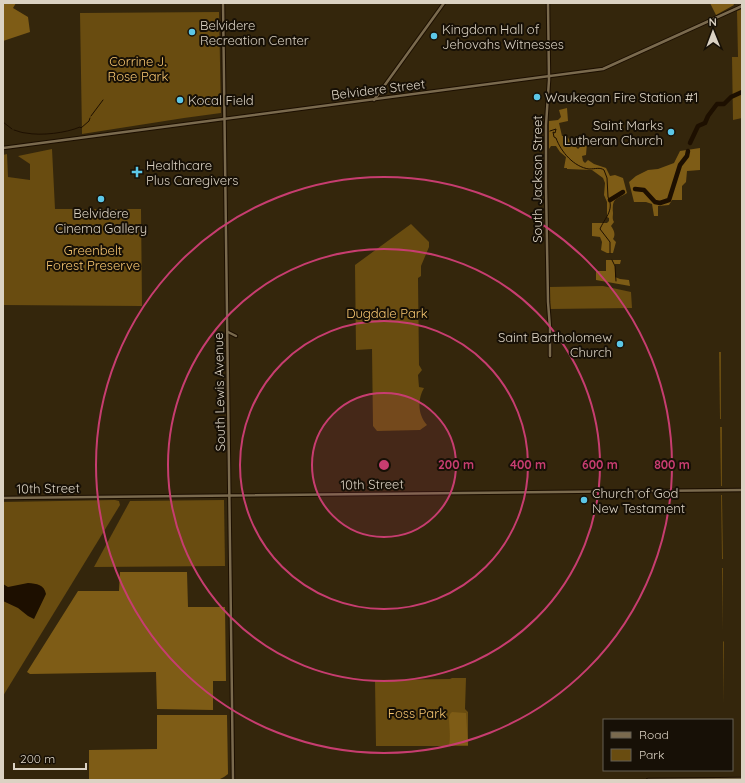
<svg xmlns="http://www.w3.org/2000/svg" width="745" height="783" font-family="Quicksand,sans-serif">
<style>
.green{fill:#694c10}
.forest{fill:#7e5c16}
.water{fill:#1d0f00}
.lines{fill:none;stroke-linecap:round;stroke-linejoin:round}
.stream{stroke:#1d0f00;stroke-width:1}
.river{stroke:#1d0f00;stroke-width:4.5}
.secondary-casing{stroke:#1c0f00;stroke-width:4.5}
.secondary{stroke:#7a6a4e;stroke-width:2.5}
.ring{fill:none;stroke:#c73d70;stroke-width:2}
.poi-dot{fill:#5cc7e7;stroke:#171006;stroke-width:1.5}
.labels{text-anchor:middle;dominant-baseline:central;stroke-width:4;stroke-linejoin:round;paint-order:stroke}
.poi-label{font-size:13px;fill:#dbd2c3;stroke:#171006;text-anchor:start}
.park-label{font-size:13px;fill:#f8c771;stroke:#171006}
.street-label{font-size:13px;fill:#dbd2c3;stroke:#171006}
.centre{fill:#c73d70;stroke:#171006;stroke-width:2}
.ring-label{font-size:12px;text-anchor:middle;font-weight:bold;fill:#c73d70;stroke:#171006;stroke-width:4;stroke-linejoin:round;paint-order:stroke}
</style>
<rect width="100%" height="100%" fill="#34260c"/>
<g class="green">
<polygon points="742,9 742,118 733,120 732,57 738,57 737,11"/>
<polygon points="219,12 221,113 184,118 82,134 80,13"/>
<polygon points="52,149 55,209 141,209 142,306 3,305 3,155 7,154 8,177 30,180 30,164 18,156"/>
<path d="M411 224 429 242V247L421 266V276L418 278 419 365 422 370 418 375 419 387 424 388C417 400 418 415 427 425L420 430 377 431 373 426 372 349 356 350 355 265Z"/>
<polygon points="603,286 631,292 632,308 550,309 549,287"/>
<polygon points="719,352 721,352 721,419 720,419"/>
<polygon points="720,427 722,427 722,486 721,486"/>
<polygon points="721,495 722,495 723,559 722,559"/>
<polygon points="115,500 119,501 120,505 3,696 3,502"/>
<polygon points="224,500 225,566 94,567 130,501"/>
<polygon points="722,568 723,568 723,632"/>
<polygon points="723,641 724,642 724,705"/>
<polygon points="452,678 466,678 465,709 468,712 468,746 376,746 375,680 450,679"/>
</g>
<g class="forest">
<polygon points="3,3 16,3 13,8 28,17 30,32 3,41"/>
<polygon points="710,3 733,3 734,5 716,15"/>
<path d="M567 108 568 121 559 123 562 136H567L570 141 573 142 574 145 578 149 585 142 587 143 586 155 582 156 583 161 585 163 588 160 594 164 606 168 610 176 615 175 623 178 627 193C616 200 612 197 613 213 613 217 612 218 614 222L611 226C614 230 616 235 613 239L616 242 613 253H607L601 250 602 242 600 237 592 236V223H607L609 221V218L607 217V202L604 195 605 183 603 178 592 170 567 169V168H564L566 157 560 152 556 146H551L549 149V121L558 120 561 117 559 110Z"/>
<polygon points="700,148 700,170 687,171 686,182 682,186 682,200 672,200 669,205 658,206 658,216 654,216 652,204 646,202 634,202 629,182 636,176 648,170 658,169 674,163 680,151"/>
<polygon points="606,260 621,260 620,264 615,264 615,277 620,279 629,280 630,286 596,280 596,271 606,271"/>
<polygon points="120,572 187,572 188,607 225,607 226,681 213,681 213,710 157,709 156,672 30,674 27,672 78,591 119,591"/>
<path d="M452 712 466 713 468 745H449C451 738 449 725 449 717L450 714Z"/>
<polygon points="157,715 227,715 228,774 224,777 218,780 89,780 89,750 157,749"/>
</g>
<path class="water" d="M28 583C37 584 44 584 46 594L34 619 28 616 18 608 3 601V584L8 587Z"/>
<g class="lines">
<g class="stream">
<polyline points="91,116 103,100"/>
<polyline points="3,122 12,129"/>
<path d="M14 130C18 131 22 133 26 133 41 136 66 133 80 127L81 128 89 121 90 118"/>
<path d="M550 131 556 129 555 133 553 132 554 137 556 138C561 152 574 167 589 169 595 169 600 167 604 170L607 178 608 197C615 210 604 219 600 229L610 242V253"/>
<polyline points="612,260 615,266 616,281"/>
</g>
<g class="river">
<polyline points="690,143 698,126 705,123 708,116 717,104 724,104 731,97 742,92"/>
<polyline points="635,189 644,190 655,202 660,203 669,200 680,165 687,156 688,151"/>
<polyline points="610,200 623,192"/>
</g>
<defs>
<g id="secondary">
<polyline points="223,3 233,780"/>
<polyline points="548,3 549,80 546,125 546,187 548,302 550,328 550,356"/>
<polyline points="374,100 444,3"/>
<polyline points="3,148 603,69 742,6"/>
<polyline points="228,332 236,336"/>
<polyline points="3,498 742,490"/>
<polyline points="648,780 742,779"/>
</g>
</defs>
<use href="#secondary" class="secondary-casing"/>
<use href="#secondary" class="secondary"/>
</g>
<circle cx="384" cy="465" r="72" fill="#c73d70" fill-opacity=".12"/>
<g class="ring">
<circle cx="384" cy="465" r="72"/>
<circle cx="384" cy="465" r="144"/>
<circle cx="384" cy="465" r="216"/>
<circle cx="384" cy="465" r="288"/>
</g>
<g class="poi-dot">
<circle cx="192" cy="32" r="4"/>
<circle cx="434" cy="36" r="4"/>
<circle cx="537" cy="97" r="4"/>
<circle cx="180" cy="100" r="4"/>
<circle cx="671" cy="132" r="4"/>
<path d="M135 166h4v4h4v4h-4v4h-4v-4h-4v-4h4z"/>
<circle cx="101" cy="199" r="4"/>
<circle cx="620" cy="344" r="4"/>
<circle cx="584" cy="500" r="4"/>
</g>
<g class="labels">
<g class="poi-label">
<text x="200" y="25">Belvidere<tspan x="200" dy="15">Recreation Center</tspan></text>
<text x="442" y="29">Kingdom Hall of<tspan x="442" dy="15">Jehovahs Witnesses</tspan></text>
<text x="545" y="97">Waukegan Fire Station #1</text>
<text x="188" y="100">Kocal Field</text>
<text x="663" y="125" text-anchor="end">Saint Marks<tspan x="663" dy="15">Lutheran Church</tspan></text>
<text x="146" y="165">Healthcare<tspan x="146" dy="15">Plus Caregivers</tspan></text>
<text x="101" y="213" text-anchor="middle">Belvidere<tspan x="101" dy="15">Cinema Gallery</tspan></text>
<text x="612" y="337" text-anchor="end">Saint Bartholomew<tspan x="612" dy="15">Church</tspan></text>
<text x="592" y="493">Church of God<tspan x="592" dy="15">New Testament</tspan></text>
</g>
<g class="park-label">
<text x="138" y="61">Corrine J.<tspan x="138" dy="15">Rose Park</tspan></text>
<text x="93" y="250">Greenbelt<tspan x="93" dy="15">Forest Preserve</tspan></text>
<text x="387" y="313">Dugdale Park</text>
<text x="417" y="713">Foss Park</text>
</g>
<g class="street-label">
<text transform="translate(378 89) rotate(-7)">Belvidere Street</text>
<text transform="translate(537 179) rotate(-90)">South Jackson Street</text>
<text transform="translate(219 392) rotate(-91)">South Lewis Avenue</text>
<text transform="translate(372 484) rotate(-1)">10th Street</text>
<text transform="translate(48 488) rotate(-1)">10th Street</text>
</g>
</g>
<circle cx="384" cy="465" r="6" class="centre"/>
<g class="ring-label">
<text x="456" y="469">200 m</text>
<text x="528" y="469">400 m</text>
<text x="600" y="469">600 m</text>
<text x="672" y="469">800 m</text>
</g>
<rect width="745" height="783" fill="none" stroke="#dbd2c3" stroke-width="8"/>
<rect x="603" y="719" width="130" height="52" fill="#171006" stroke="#655e52"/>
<rect x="611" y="732" width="20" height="6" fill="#7a6a4e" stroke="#655e52"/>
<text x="639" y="739" font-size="12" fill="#dbd2c3">Road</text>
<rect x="611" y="749" width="20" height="12" fill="#694c10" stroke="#655e52"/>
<text x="639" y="759" font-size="12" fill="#dbd2c3">Park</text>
<g transform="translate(713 32) rotate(359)" stroke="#171006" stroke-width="3" paint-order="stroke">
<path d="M0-3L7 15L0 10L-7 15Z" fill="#dbd2c3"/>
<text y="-6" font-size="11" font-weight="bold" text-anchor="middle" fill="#dbd2c3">N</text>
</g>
<path d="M14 763v6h72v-6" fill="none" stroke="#dbd2c3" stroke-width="2"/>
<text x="20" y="763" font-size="12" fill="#dbd2c3" stroke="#171006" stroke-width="3" paint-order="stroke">200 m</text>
</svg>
